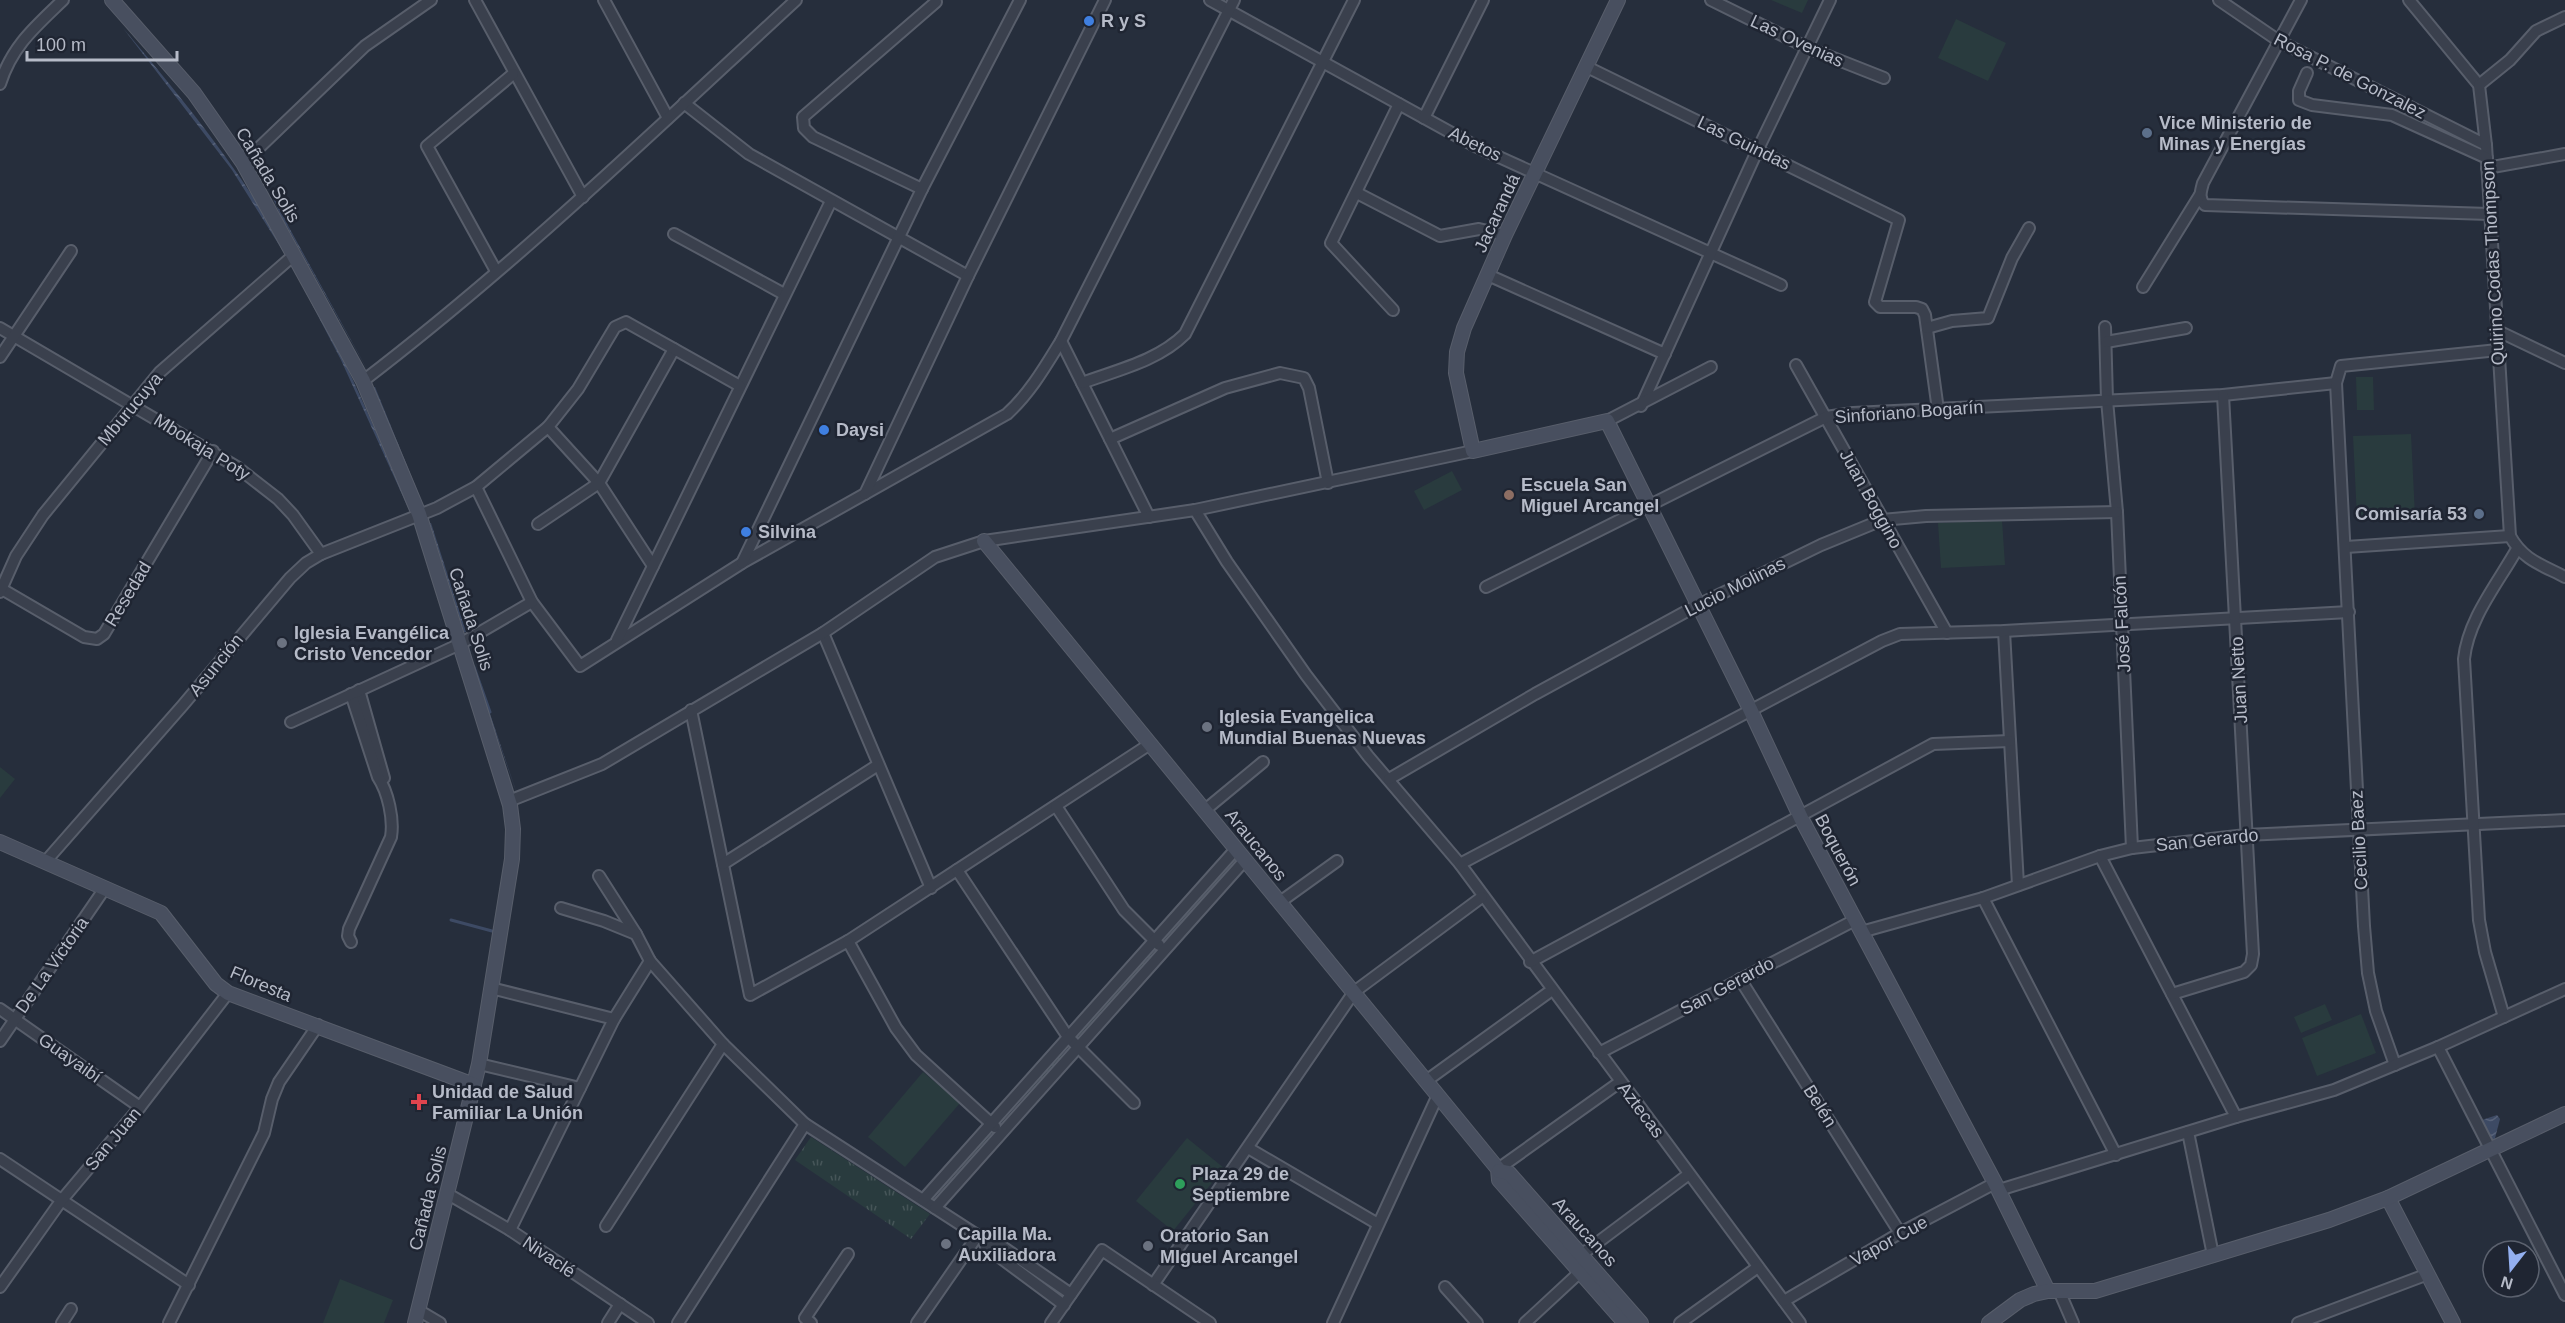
<svg xmlns="http://www.w3.org/2000/svg" width="2565" height="1323" font-family="Helvetica,sans-serif">
<style>
.grass{fill:url(#grass-dots)}
.park{fill:url(#park-tufts)}
.pitch{fill:#293b3e}
.water{fill:url(#water-waves)}
.lines{fill:none;stroke-linecap:round;stroke-linejoin:round}
.stream{stroke:#3d4a64;stroke-width:3}
.street-casing{stroke:#585e6b;stroke-width:14}
.secondary-casing{stroke:#585e6b;stroke-width:16}
.street{stroke:#3a404d;stroke-width:10}
.secondary{stroke:#484f5f;stroke-width:14}
.shop-dot{fill:#3f7fe0;stroke:#1f2532;stroke-width:2}
.service-dot{fill:#5c6f8a;stroke:#1f2532;stroke-width:2}
.education-dot{fill:#8d6e63;stroke:#1f2532;stroke-width:2}
.worship-dot{fill:#6b7280;stroke:#1f2532;stroke-width:2}
.health-dot{fill:#e0444e;stroke:#1f2532;stroke-width:2}
.leisure-dot{fill:#2e9e5b;stroke:#1f2532;stroke-width:2}
.labels{text-anchor:middle;dominant-baseline:central;stroke-width:5;stroke-linejoin:round;paint-order:stroke}
.poi-label{font-size:18px;font-weight:bold;fill:#b6bbc8;stroke:#1f2532;text-anchor:start}
.street-label{font-size:18px;fill:#b6bbc8;stroke:#1f2532}
</style>
<defs>
<pattern id="grass-dots" width="8" height="8" patternUnits="userSpaceOnUse" patternTransform="scale(1.5)"><rect width="8" height="8" fill="#293b3e"/><path d="M2 2h.1M6 6h.1" fill="none" stroke="#465558" stroke-width="1.8" stroke-linecap="round"/></pattern>
<pattern id="park-tufts" width="24" height="20" patternUnits="userSpaceOnUse" patternTransform="scale(1.5)"><rect width="24" height="20" fill="#293b3e"/><path d="M3 7l-1-3M5 7V3M7 7l1-3M15 17l-1-3M17 17v-4M19 17l1-3" fill="none" stroke="#465558"/></pattern>
<pattern id="water-waves" width="16" height="10" patternUnits="userSpaceOnUse" patternTransform="scale(1.5)"><rect width="16" height="10" fill="#3d4a64"/><path d="M0 5q4-4 8 0t8 0" fill="none" stroke="#576279"/></pattern>
</defs>
<rect width="100%" height="100%" fill="#262e3c"/>
<g class="grass">
<polygon points="1232,864 1166,940 1165,940 1231,864"/>
<polygon points="1151,954 1153,955 1078,1037 1078,1035"/>
<polygon points="1061,1054 1063,1055 1002,1121 1002,1119"/>
<polygon points="991,1133 991,1135 939,1192 939,1191"/>
</g>
<polygon class="park" points="811,1137 930,1214 911,1239 795,1160"/>
<g class="pitch">
<polygon points="1771,0 1808,0 1802,13"/>
<polygon points="1956,19 2006,43 1988,81 1938,58"/>
<polygon points="2356,377 2373,377 2374,410 2357,410"/>
<polygon points="2411,434 2415,516 2357,518 2353,436"/>
<polygon points="1452,471 1462,490 1424,510 1414,491"/>
<polygon points="2002,520 2005,565 1941,568 1938,523"/>
<polygon points="0,767 15,779 0,798"/>
<polygon points="2325,1004 2332,1020 2301,1033 2294,1017"/>
<polygon points="2361,1014 2376,1053 2317,1076 2302,1038"/>
<polygon points="923,1072 960,1103 905,1167 868,1137"/>
<polygon points="1187,1138 1224,1168 1173,1231 1136,1201"/>
<polygon points="340,1279 393,1300 384,1323 323,1323"/>
</g>
<g class="water">
<path d="M123 28C172 86 220 145 261 209 321 303 368 410 410 512L341 360 291 264 232 170Z"/>
<polygon points="286,222 368,371 285,223"/>
<polygon points="373,387 375,387 425,510"/>
<polygon points="430,523 431,523 466,632 464,632"/>
<polygon points="468,642 469,642 469,648 478,678 517,794 477,679"/>
<polygon points="2497,1115 2500,1119 2494,1142 2490,1140 2482,1120"/>
</g>
<g class="lines">
<g class="stream">
<polyline points="273,195 286,224"/>
<polyline points="474,667 490,712"/>
<polyline points="451,920 492,931"/>
</g>
<defs>
<g id="street">
<polyline points="475,0 583,197"/>
<polyline points="604,0 668,118"/>
<polyline points="1210,0 1477,147 1781,285"/>
<polyline points="1711,0 1808,48 1884,78"/>
<polyline points="2219,0 2279,41 2486,145"/>
<path d="M2301 0 2203 183C2201 191 2198 198 2205 205L2489 214"/>
<path d="M2409 0 2479 85 2486 145 2510 536C2523 560 2542 565 2565 577"/>
<polyline points="1587,67 1899,220 1875,302 1880,307 1916,307 1922,309 1925,315 1938,410"/>
<polyline points="2307,73 2299,91 2299,100 2312,105 2392,115 2487,158"/>
<path d="M0 84C12 46 35 27 63 0"/>
<polyline points="2479,85 2510,60 2536,31 2565,17"/>
<polyline points="684,103 749,154 968,276"/>
<polyline points="1424,118 1483,0"/>
<polyline points="243,163 365,46 431,0"/>
<polyline points="2487,168 2565,154"/>
<polyline points="922,189 813,137 804,128 803,117 936,2"/>
<polyline points="1357,193 1440,236 1479,229 1505,235"/>
<polyline points="674,234 784,294"/>
<polyline points="496,271 427,146 513,74"/>
<polyline points="1488,275 1665,354"/>
<polyline points="2143,287 2200,195"/>
<polyline points="1393,310 1331,243 1399,104"/>
<polyline points="2105,327 2107,400 2117,512 2132,848"/>
<polyline points="0,328 237,467 278,499 293,515 321,554"/>
<polyline points="1927,328 1952,321 1988,318 2012,258 2029,228"/>
<polyline points="2496,330 2565,363"/>
<polyline points="1061,341 1149,517"/>
<polyline points="2106,342 2186,328"/>
<polyline points="0,357 71,251"/>
<polyline points="1796,365 1947,633"/>
<path d="M363 381C516 264 655 130 796 0"/>
<path d="M1082 383C1117 370 1158 361 1185 334L1354 0"/>
<polyline points="1641,406 1758,149 1830,0"/>
<polyline points="1607,421 1711,367"/>
<polyline points="548,427 599,483 653,566"/>
<polyline points="1110,439 1225,388 1280,373 1304,378 1309,388 1328,483"/>
<path d="M476 487 532 602 580 666 742 563 1007 414C1030 393 1045 367 1061 341L1234 0"/>
<polyline points="865,494 968,276 1105,0"/>
<polyline points="1195,510 1227,562 1306,675 1368,756 1460,864 1800,1323"/>
<polyline points="538,524 599,483 674,349"/>
<polyline points="2346,547 2510,536"/>
<polyline points="742,563 922,189 1020,0"/>
<polyline points="1486,587 1826,417 1853,413 2223,395 2336,383"/>
<polyline points="0,588 84,637 97,639 104,634 213,451"/>
<polyline points="0,592 16,556 43,515 160,372 294,255"/>
<polyline points="2004,631 2018,885"/>
<polyline points="823,633 931,888"/>
<polyline points="617,640 831,201"/>
<polyline points="359,690 384,778"/>
<path d="M351 694 378 777C388 792 394 819 391 837L349 929 348 936 351 942"/>
<polyline points="691,710 750,995 848,941 1150,744"/>
<polyline points="291,722 460,644 532,602"/>
<polyline points="1389,779 1535,694 1698,605 1821,545 1882,520 1926,516 2117,512"/>
<polyline points="509,801 602,764 823,633 935,557 984,541 1195,510 1473,451"/>
<polyline points="1056,806 1124,910 1159,945"/>
<polyline points="1205,810 1263,762"/>
<polyline points="2100,856 2236,1117"/>
<polyline points="46,861 183,705 290,578 306,563 321,554 437,508 476,487 548,427 578,389 615,327 626,322 740,386"/>
<polyline points="723,864 878,765"/>
<polyline points="1460,864 1882,641 1900,634 2004,631 2349,612"/>
<polyline points="957,870 1068,1037 1134,1103"/>
<polyline points="599,876 636,934 650,961 723,1044 805,1124 983,1239 991,1239 1071,1294"/>
<polyline points="1983,898 2116,1155"/>
<polyline points="1280,902 1337,861"/>
<polyline points="561,908 604,921 636,934"/>
<polyline points="1861,932 1983,898 2100,856 2132,848 2246,835 2565,820"/>
<polyline points="848,941 896,1028 916,1055 995,1127"/>
<polyline points="1530,962 1933,744 2010,741"/>
<polyline points="1740,979 1900,1233"/>
<polyline points="491,988 614,1019"/>
<polyline points="2172,994 2244,972 2251,965 2253,954 2223,395"/>
<polyline points="0,1009 140,1107"/>
<path d="M2504 1017 2485 952 2479 920 2464 659C2468 619 2498 583 2517 549"/>
<polyline points="0,1041 105,888"/>
<polyline points="2438,1047 2565,1295"/>
<polyline points="1599,1053 1855,920"/>
<polyline points="479,1064 580,1088"/>
<polyline points="2395,1065 2376,1011 2368,973 2364,926 2336,383 2341,366 2498,350"/>
<polyline points="1426,1081 1552,990"/>
<polyline points="2188,1132 2213,1255"/>
<polyline points="1248,1148 1378,1224"/>
<polyline points="0,1159 189,1285"/>
<polyline points="1498,1169 1620,1082"/>
<polyline points="1999,1190 2236,1117 2334,1090 2438,1047 2565,989"/>
<polyline points="448,1194 510,1230 648,1323"/>
<polyline points="923,1200 1236,849"/>
<polyline points="935,1208 1245,860"/>
<polyline points="606,1226 723,1044"/>
<polyline points="510,1230 614,1019 650,961"/>
<polyline points="983,1239 986,1247 1064,1305"/>
<polyline points="1153,1285 1354,992 1482,897"/>
<polyline points="0,1287 61,1201 140,1107 228,993"/>
<polyline points="1445,1287 1477,1323"/>
<polyline points="2060,1293 2073,1323"/>
<polyline points="1784,1301 1900,1233 1995,1183"/>
<polyline points="418,1310 440,1323"/>
<polyline points="62,1323 71,1309"/>
<polyline points="169,1323 264,1133 272,1099 279,1082 318,1025"/>
<polyline points="608,1323 620,1304"/>
<polyline points="678,1323 805,1124"/>
<polyline points="811,1323 805,1318 848,1254"/>
<polyline points="917,1323 978,1235"/>
<polyline points="1051,1323 1102,1250 1210,1323"/>
<polyline points="1333,1323 1438,1095"/>
<polyline points="1525,1323 1580,1272 1581,1255 1689,1174"/>
<polyline points="1680,1323 1758,1267"/>
<polyline points="2298,1323 2428,1274"/>
</g>
<g id="secondary">
<polyline points="112,0 194,93 243,163 363,381 419,514 510,805 513,829 512,859 479,1064 415,1323"/>
<polyline points="1618,0 1505,235 1464,328 1457,352 1456,373 1473,451 1607,421 1750,709 1801,818 1995,1183 2048,1291"/>
<polyline points="984,541 1498,1169 1499,1180 1625,1323"/>
<polyline points="0,842 161,913 216,984 228,993 474,1085"/>
<polyline points="1499,1171 1509,1173 1641,1323"/>
<polyline points="2388,1198 2453,1323"/>
<polyline points="1989,1323 2020,1300 2034,1294 2048,1291 2095,1291 2329,1220 2388,1198 2565,1114"/>
</g>
</defs>
<use href="#street" class="street-casing"/>
<use href="#secondary" class="secondary-casing"/>
<use href="#street" class="street"/>
<use href="#secondary" class="secondary"/>
</g>
<g class="shop-dot">
<circle cx="1089" cy="21" r="6"/>
<circle cx="824" cy="430" r="6"/>
<circle cx="746" cy="532" r="6"/>
</g>
<g class="service-dot">
<circle cx="2147" cy="133" r="6"/>
<circle cx="2479" cy="514" r="6"/>
</g>
<circle class="education-dot" cx="1509" cy="495" r="6"/>
<g class="worship-dot">
<circle cx="282" cy="643" r="6"/>
<circle cx="1207" cy="727" r="6"/>
<circle cx="946" cy="1244" r="6"/>
<circle cx="1148" cy="1246" r="6"/>
</g>
<path class="health-dot" d="M416 1093h6v6h6v6h-6v6h-6v-6h-6v-6h6z"/>
<circle class="leisure-dot" cx="1180" cy="1184" r="6"/>
<g class="labels">
<g class="poi-label">
<text x="1101" y="21">R y S</text>
<text x="2159" y="123">Vice Ministerio de<tspan x="2159" dy="21">Minas y Energías</tspan></text>
<text x="836" y="430">Daysi</text>
<text x="1521" y="485">Escuela San<tspan x="1521" dy="21">Miguel Arcangel</tspan></text>
<text x="2467" y="514" text-anchor="end">Comisaría 53</text>
<text x="758" y="532">Silvina</text>
<text x="294" y="633">Iglesia Evangélica<tspan x="294" dy="21">Cristo Vencedor</tspan></text>
<text x="1219" y="717">Iglesia Evangelica<tspan x="1219" dy="21">Mundial Buenas Nuevas</tspan></text>
<text x="432" y="1092">Unidad de Salud<tspan x="432" dy="21">Familiar La Unión</tspan></text>
<text x="1192" y="1174">Plaza 29 de<tspan x="1192" dy="21">Septiembre</tspan></text>
<text x="958" y="1234">Capilla Ma.<tspan x="958" dy="21">Auxiliadora</tspan></text>
<text x="1160" y="1236">Oratorio San<tspan x="1160" dy="21">MIguel Arcangel</tspan></text>
</g>
<g class="street-label">
<text transform="translate(1797 41) rotate(25)">Las Ovenias</text>
<text transform="translate(2350 76) rotate(27)">Rosa P. de Gonzalez</text>
<text transform="translate(1744 143) rotate(26)">Las Guindas</text>
<text transform="translate(1475 144) rotate(26)">Abetos</text>
<text transform="translate(268 175) rotate(59)">Cañada Solis</text>
<text transform="translate(1497 213) rotate(-65)">Jacarandá</text>
<text transform="translate(2493 263) rotate(-93)">Quirino Codas Thompson</text>
<text transform="translate(130 409) rotate(-50)">Mburucuya</text>
<text transform="translate(1909 412) rotate(-4)">Sinforiano Bogarín</text>
<text transform="translate(202 447) rotate(32)">Mbokaja Poty</text>
<text transform="translate(1871 499) rotate(61)">Juan Boggino</text>
<text transform="translate(1735 587) rotate(-27)">Lucio Molinas</text>
<text transform="translate(128 594) rotate(-59)">Resedad</text>
<text transform="translate(471 619) rotate(72)">Cañada Solis</text>
<text transform="translate(2122 624) rotate(-93)">José Falcón</text>
<text transform="translate(216 665) rotate(-51)">Asunción</text>
<text transform="translate(2239 680) rotate(-93)">Juan Netto</text>
<text transform="translate(2207 840) rotate(-6)">San Gerardo</text>
<text transform="translate(2359 840) rotate(-93)">Cecilio Baez</text>
<text transform="translate(1256 845) rotate(51)">Araucanos</text>
<text transform="translate(1838 850) rotate(62)">Boquerón</text>
<text transform="translate(52 965) rotate(-55)">De La Victoria</text>
<text transform="translate(261 984) rotate(23)">Floresta</text>
<text transform="translate(1727 986) rotate(-28)">San Gerardo</text>
<text transform="translate(70 1058) rotate(35)">Guayaibí</text>
<text transform="translate(1820 1106) rotate(58)">Belén</text>
<text transform="translate(1641 1110) rotate(53)">Aztecas</text>
<text transform="translate(113 1139) rotate(-50)">San Juan</text>
<text transform="translate(428 1198) rotate(-76)">Cañada Solis</text>
<text transform="translate(1585 1232) rotate(48)">Araucanos</text>
<text transform="translate(1889 1241) rotate(-29)">Vapor Cue</text>
<text transform="translate(549 1257) rotate(34)">Nivaclé</text>
</g>
</g>
<g transform="translate(2511 1269) rotate(197)"><circle r="28" fill="#1f2532" stroke="#5b616e" stroke-width="1.5"/>
<path d="M0-4.5L10 22L0 15L-10 22Z" fill="#93afef"/>
<text y="-9" font-size="16" font-weight="bold" text-anchor="middle" fill="#b6bbc8">N</text>
</g>
<path d="M27 51v9h150v-9" fill="none" stroke="#b6bbc8" stroke-width="3"/>
<text x="36" y="51" font-size="18" fill="#b6bbc8" stroke="#1f2532" stroke-width="4.5" paint-order="stroke">100 m</text>
</svg>
